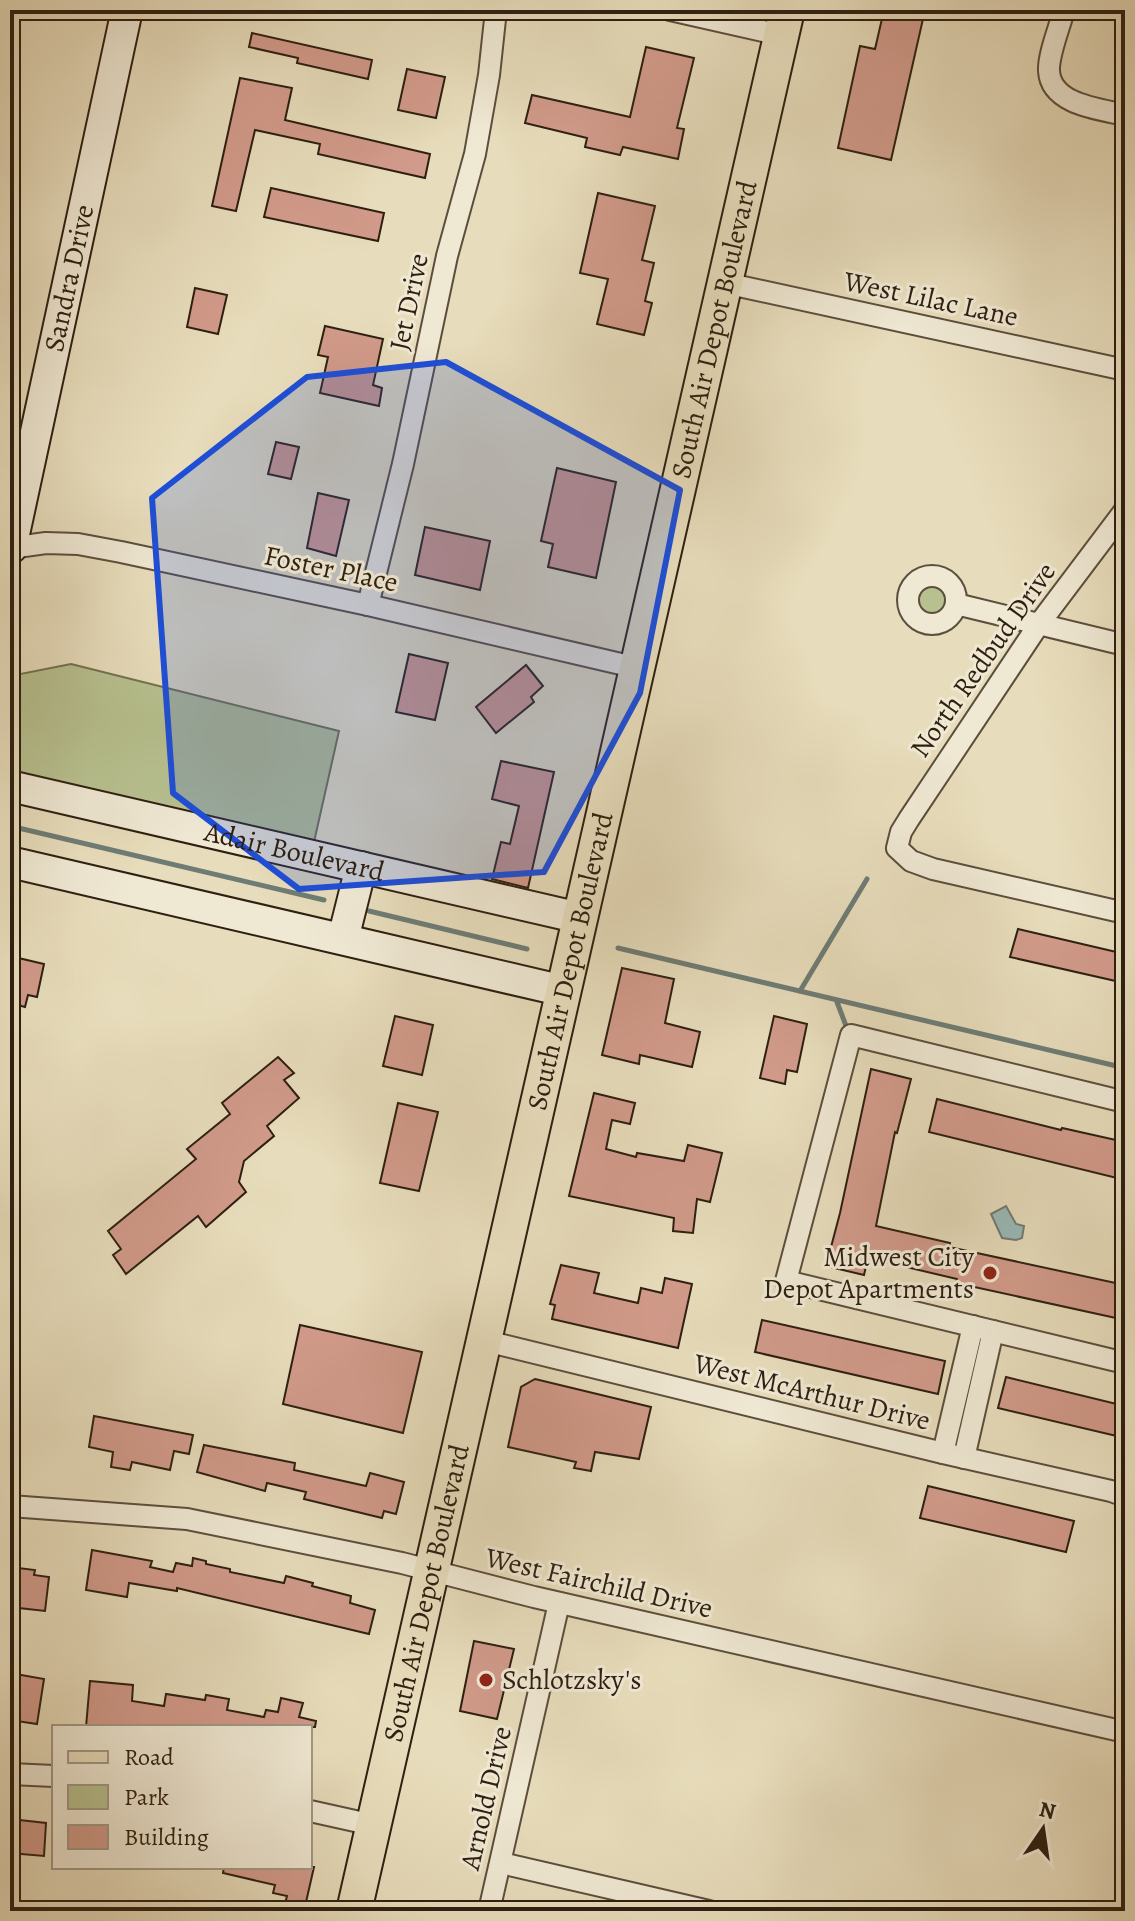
<svg xmlns="http://www.w3.org/2000/svg" width="1135" height="1921" font-family="Alegreya,serif">
<style>
.green{fill:#b7c08f;stroke:#727050;stroke-width:2}
.water{fill:#99bab8;stroke:#6e7c75;stroke-width:2}
.lines{fill:none;stroke-linecap:round;stroke-linejoin:round}
.stream{stroke:#6e7c75;stroke-width:5}
.building{fill:#d19a8a;stroke:#2e1f11;stroke-width:2}
.street-casing{stroke:#5c4e3c;stroke-width:24}
.secondary-casing{stroke:#2e1f11;stroke-width:34}
.primary-casing{stroke:#2e1f11;stroke-width:38}
.street{stroke:#efe8d3;stroke-width:20}
.secondary{stroke:#efe8d3;stroke-width:30}
.primary{stroke:#e7dcbb;stroke-width:34}
.marked{fill:#1d4ed8;fill-opacity:0.2;stroke:#1d4ed8;stroke-width:6;stroke-linejoin:round}
.poi-dot{fill:#8f2418;stroke:#efe8d3;stroke-width:3}
.labels{text-anchor:middle;dominant-baseline:central;stroke-width:6;stroke-linejoin:round;paint-order:stroke}
.street-label{font-size:28px;fill:#2e1f11;stroke:#efe8d3}
.poi-label{font-size:28px;fill:#2e1f11;stroke:#efe8d3;text-anchor:end}
</style>
<rect width="100%" height="100%" fill="#e7dcbb"/>
<filter id="stains"><feTurbulence type="fractalNoise" baseFrequency=".0025" numOctaves="4"/><feColorMatrix values="0 0 0 0 .2 0 0 0 0 .09 0 0 0 0 .02 0 0 0 .5 -.17"/></filter>
<radialGradient id="worn" r=".72"><stop offset=".6" stop-color="#630" stop-opacity="0"/><stop offset="1" stop-color="#630" stop-opacity=".3"/></radialGradient>
<g class="green">
<circle cx="932" cy="600" r="14"/>
<polygon points="71,664 339,731 314,842 10,770 10,676"/>
</g>
<polygon class="water" points="1006,1206 1016,1224 1024,1226 1022,1238 1016,1240 1002,1238 991,1214"/>
<g class="lines">
<g class="stream">
<polyline points="10,826 324,900"/>
<polyline points="369,911 527,949"/>
<polyline points="618,948 1125,1068"/>
<polyline points="800,991 867,879"/>
<polyline points="837,1002 848,1031"/>
</g>
</g>
<g class="building">
<polygon points="884,10 925,10 891,160 838,148 860,46 875,49"/>
<polygon points="252,33 372,60 368,79 297,63 298,58 249,47"/>
<polygon points="646,47 694,58 677,128 684,129 678,159 623,147 620,155 585,147 587,138 525,123 532,95 630,117"/>
<polygon points="407,69 445,77 436,118 398,110"/>
<polygon points="240,78 292,88 285,120 430,154 425,178 318,154 320,144 255,130 236,211 212,206"/>
<polygon points="271,188 384,213 378,241 264,217"/>
<polygon points="598,193 655,206 642,260 654,263 645,301 652,303 644,335 597,324 608,279 580,273"/>
<polygon points="195,288 227,295 218,334 187,327"/>
<polygon points="325,326 383,339 373,385 382,388 379,406 320,393 328,357 318,355"/>
<polygon points="276,442 299,447 291,479 268,474"/>
<polygon points="557,468 616,482 596,578 548,567 553,544 541,541"/>
<polygon points="318,493 349,500 336,556 307,548"/>
<polygon points="425,527 490,541 480,590 415,575"/>
<polygon points="409,654 448,663 435,720 396,712"/>
<polygon points="526,665 543,686 531,697 534,702 496,733 476,707"/>
<polygon points="501,761 554,772 528,888 492,879 501,842 510,844 519,806 492,799"/>
<polygon points="1018,929 1125,954 1120,982 1010,957"/>
<polygon points="10,956 44,964 37,997 28,995 25,1007 10,1003"/>
<polygon points="622,968 674,979 665,1023 700,1032 692,1067 640,1055 639,1064 602,1055"/>
<polygon points="395,1016 433,1025 422,1075 383,1066"/>
<polygon points="774,1016 807,1024 797,1072 787,1070 785,1084 760,1078"/>
<polygon points="278,1057 294,1073 284,1080 299,1098 267,1126 274,1136 244,1161 239,1182 246,1192 206,1227 198,1216 126,1274 113,1255 121,1249 108,1231 196,1159 187,1149 230,1114 222,1103"/>
<polygon points="871,1069 911,1079 897,1133 895,1132 876,1226 950,1243 949,1247 1125,1285 1125,1320 956,1283 957,1279 868,1258 864,1275 826,1266 840,1213"/>
<polygon points="594,1093 635,1103 630,1124 612,1120 606,1149 636,1157 637,1153 684,1161 688,1145 722,1153 710,1202 697,1199 693,1233 673,1231 674,1218 569,1196"/>
<polygon points="937,1099 1061,1130 1062,1128 1116,1140 1115,1148 1125,1149 1125,1180 929,1132"/>
<polygon points="398,1103 438,1112 419,1191 380,1183"/>
<polygon points="561,1265 599,1273 594,1293 638,1303 641,1288 662,1293 665,1278 692,1284 678,1348 552,1319 555,1305 550,1304"/>
<polygon points="762,1320 945,1361 938,1394 755,1352"/>
<polygon points="300,1325 422,1352 403,1433 283,1404"/>
<polygon points="1006,1377 1125,1406 1125,1438 998,1408"/>
<polygon points="535,1379 651,1407 639,1459 595,1452 591,1471 574,1468 576,1462 508,1447 521,1387"/>
<polygon points="94,1416 193,1435 189,1454 174,1451 170,1470 132,1462 130,1470 111,1467 113,1452 89,1447"/>
<polygon points="204,1445 295,1463 294,1470 366,1486 370,1473 404,1482 396,1514 384,1511 382,1518 304,1499 306,1492 267,1483 265,1491 197,1472"/>
<polygon points="928,1486 1074,1521 1066,1552 920,1518"/>
<polygon points="92,1550 152,1561 150,1567 173,1572 176,1563 192,1566 193,1558 206,1561 206,1564 230,1569 230,1572 284,1583 286,1576 313,1583 312,1586 351,1596 350,1603 375,1610 369,1634 177,1588 177,1591 129,1583 127,1597 86,1590"/>
<polygon points="10,1567 35,1570 34,1575 49,1577 45,1611 10,1607"/>
<polygon points="474,1641 514,1649 497,1719 460,1711"/>
<polygon points="10,1673 44,1679 37,1724 10,1720"/>
<polygon points="90,1681 133,1685 132,1701 164,1706 166,1694 205,1700 206,1695 229,1699 227,1710 264,1717 266,1710 278,1712 281,1698 303,1703 299,1717 316,1721 315,1727 86,1727"/>
<polygon points="10,1819 46,1823 44,1856 10,1853"/>
<polygon points="224,1867 314,1867 304,1911 283,1911 287,1896 273,1893 275,1885 223,1873"/>
</g>
<g class="lines">
<defs>
<g id="street">
<polyline points="670,10 781,35"/>
<path d="M1064 10C1060 26 1048 55 1049 71 1051 105 1100 109 1125 115"/>
<polyline points="725,283 1125,370"/>
<polyline points="1125,510 1039,624 909,819 901,832 897,848 911,861 933,869 1125,913"/>
<polyline points="10,548 46,543 78,544 121,552 368,605 638,668"/>
<circle cx="932" cy="600" r="24"/>
<polyline points="956,604 1125,645"/>
<polyline points="368,605 403,464 447,256 475,154 489,75 496,10"/>
<polyline points="1125,1102 851,1035 786,1281 1125,1363"/>
<polyline points="486,1341 943,1453 1111,1491 1125,1496"/>
<polyline points="943,1453 973,1326"/>
<polyline points="964,1458 993,1331"/>
<polyline points="10,1506 187,1519 402,1563 534,1597 1125,1732"/>
<polyline points="10,1774 54,1776"/>
<polyline points="310,1811 373,1825"/>
<polyline points="501,1863 709,1911"/>
<polyline points="489,1911 559,1603"/>
</g>
<g id="secondary">
<path id="s1" d="M11 548 127 10"/>
<path id="s2" d="M10 786 580 918"/>
<polyline points="10,862 564,991"/>
<polyline points="343,939 361,867"/>
</g>
<g id="primary">
<path id="s3" d="M354 1911 787 10"/>
</g>
</defs>
<use href="#street" class="street-casing"/>
<use href="#secondary" class="secondary-casing"/>
<use href="#primary" class="primary-casing"/>
<use href="#street" class="street"/>
<use href="#secondary" class="secondary"/>
<use href="#primary" class="primary"/>
</g>
<path class="marked" d="M446 362 680 490 640 693 544 872 299 889 173 793 152 498 307 377Z"/>
<g class="poi-dot">
<circle cx="990" cy="1273" r="8"/>
<circle cx="486" cy="1680" r="8"/>
</g>
<g class="labels">
<g class="street-label">
<text stroke="none"><textPath href="#s1" startOffset="276">Sandra Drive</textPath></text>
<text transform="translate(931 299) rotate(12)">West Lilac Lane</text>
<text transform="translate(409 302) rotate(-78)">Jet Drive</text>
<text stroke="none"><textPath href="#s3" startOffset="1622">South Air Depot Boulevard</textPath></text>
<text transform="translate(331 569) rotate(12)">Foster Place</text>
<text transform="translate(983 660) rotate(-55)">North Redbud Drive</text>
<text stroke="none"><textPath href="#s2" startOffset="292">Adair Boulevard</textPath></text>
<text stroke="none"><textPath href="#s3" startOffset="974">South Air Depot Boulevard</textPath></text>
<text transform="translate(812 1392) rotate(14)">West McArthur Drive</text>
<text transform="translate(599 1583) rotate(13)">West Fairchild Drive</text>
<text stroke="none"><textPath href="#s3" startOffset="326">South Air Depot Boulevard</textPath></text>
<text transform="translate(486 1798) rotate(-77)">Arnold Drive</text>
</g>
<g class="poi-label">
<text x="974" y="1257">Midwest City<tspan x="974" dy="32">Depot Apartments</tspan></text>
<text x="502" y="1680" text-anchor="start">Schlotzsky's</text>
</g>
</g>
<rect width="1135" height="1921" fill="none" stroke="#e7dcbb" stroke-width="40"/>
<rect x="12" y="12" width="1111" height="1897" fill="none" stroke="#2e1f11" stroke-width="4"/>
<rect x="20" y="20" width="1095" height="1881" fill="none" stroke="#2e1f11" stroke-width="2"/>
<rect x="52" y="1725" width="260" height="144" fill="#efe8d3" stroke="#a29885" stroke-width="2"/>
<rect x="68" y="1751" width="40" height="12" fill="#e7dcbb" stroke="#a29885" stroke-width="2"/>
<text x="124" y="1765" font-size="24" fill="#2e1f11">Road</text>
<rect x="68" y="1785" width="40" height="24" fill="#b7c08f" stroke="#a29885" stroke-width="2"/>
<text x="124" y="1805" font-size="24" fill="#2e1f11">Park</text>
<rect x="68" y="1825" width="40" height="24" fill="#d19a8a" stroke="#a29885" stroke-width="2"/>
<text x="124" y="1845" font-size="24" fill="#2e1f11">Building</text>
<g transform="translate(1043 1829) rotate(13)" stroke="#efe8d3" stroke-width="6" paint-order="stroke">
<path d="M0-6L14 30L0 20L-14 30Z" fill="#2e1f11"/>
<text y="-12" font-size="22" font-weight="bold" text-anchor="middle" fill="#2e1f11">N</text>
</g>
<rect width="100%" height="100%" filter="url(#stains)"/>
<rect width="100%" height="100%" fill="url(#worn)"/>
</svg>
